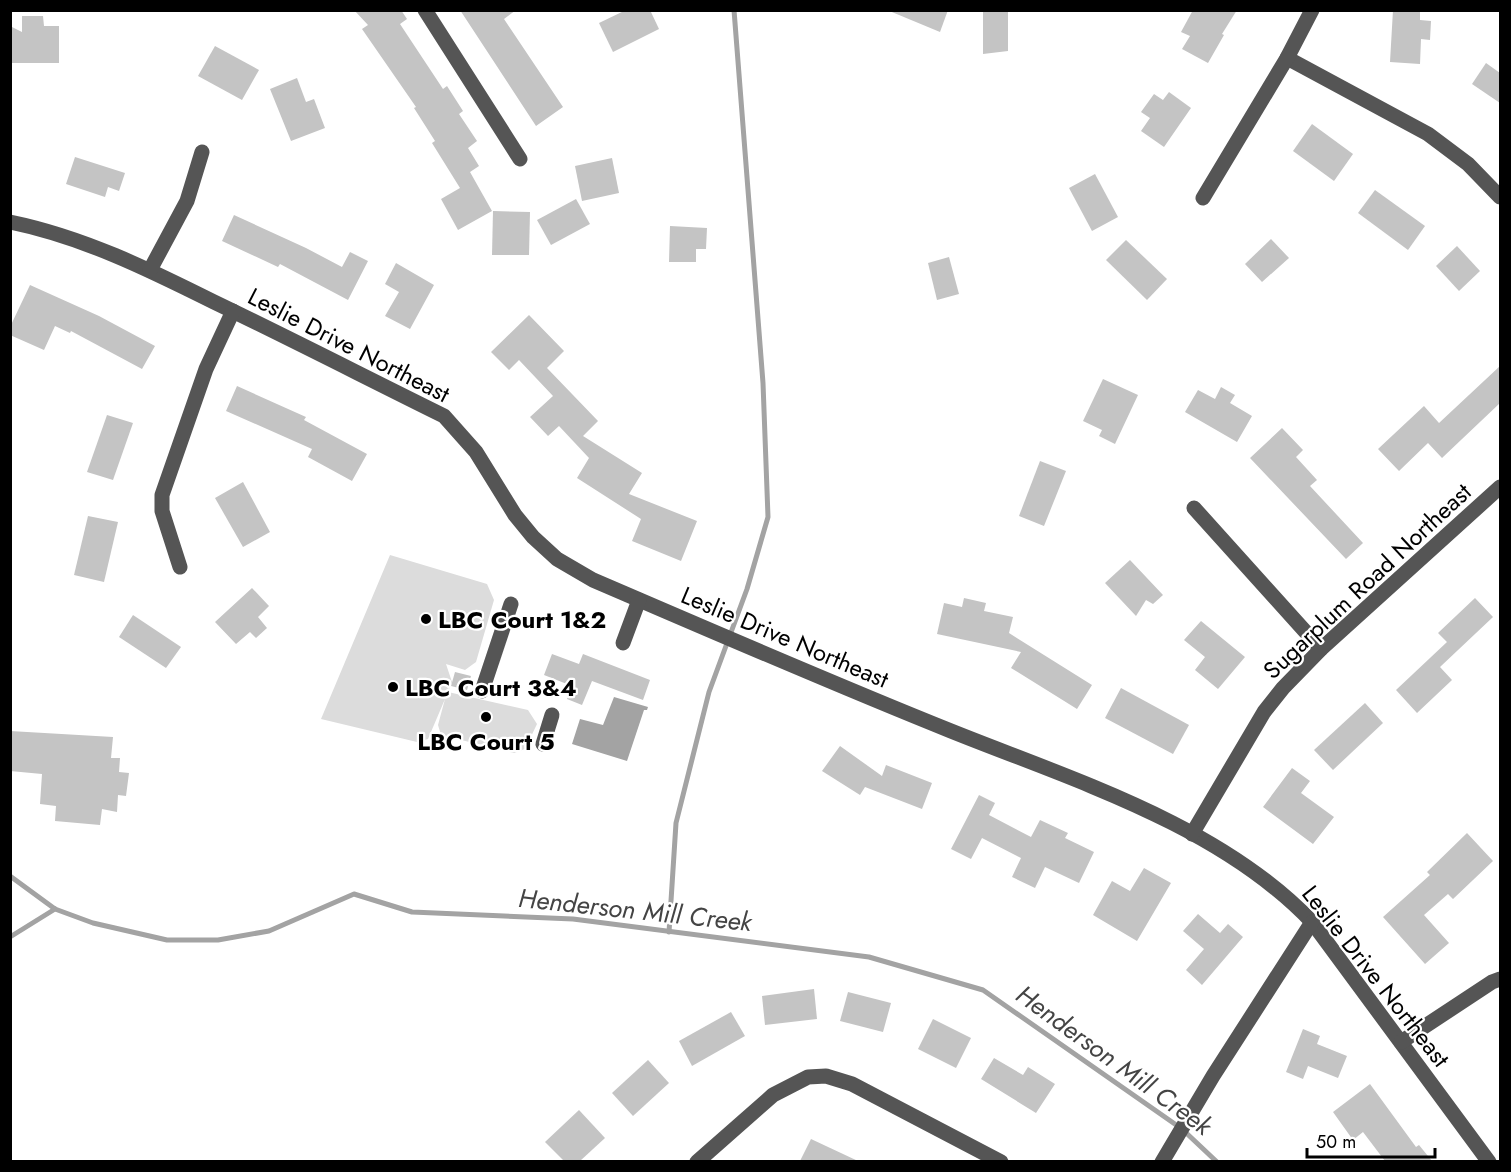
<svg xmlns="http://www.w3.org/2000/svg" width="1511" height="1172" font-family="Jost,sans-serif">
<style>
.green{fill:#dcdcdc}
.water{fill:#a3a3a3}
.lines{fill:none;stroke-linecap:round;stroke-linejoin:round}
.stream{stroke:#a3a3a3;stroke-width:5}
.building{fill:#c4c4c4}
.minor{stroke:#555;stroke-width:15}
.poi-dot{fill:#000;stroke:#fff;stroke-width:2}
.labels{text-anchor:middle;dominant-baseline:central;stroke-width:4.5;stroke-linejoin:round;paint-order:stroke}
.street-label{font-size:24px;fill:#000;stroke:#fff}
.poi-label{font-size:24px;font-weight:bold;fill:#000;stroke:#fff;text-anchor:start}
.water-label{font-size:26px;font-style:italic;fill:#444;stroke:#fff}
</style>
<rect width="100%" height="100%" fill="#fff"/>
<polygon class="green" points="390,555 487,584 494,600 476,662 465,670 446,664 452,682 448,692 528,710 537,724 525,749 514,753 441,735 438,725 445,699 428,739 417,742 321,719"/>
<polygon class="water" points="614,697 648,707 647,710 644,710 627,761 572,744 580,719 603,725"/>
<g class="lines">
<g class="stream">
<polyline points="10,876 55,909 93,923 167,940 218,940 269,931 354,894 412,912 573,919 869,957 983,990 1182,1129 1217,1162"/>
<polyline points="669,932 676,823 709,692 747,589 768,517 763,383 734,10"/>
<polyline points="10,937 55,909"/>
</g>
</g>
<g class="building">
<polygon points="354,10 401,10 407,19 400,24 443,89 447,86 463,111 459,114 477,141 468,148 479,166 470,172 492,211 458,230 441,199 460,188 432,143 435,141 414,108 416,107 362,29 368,25"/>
<polygon points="460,10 516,10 504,19 563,107 536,126"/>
<polygon points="626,10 650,10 659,29 613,52 599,23"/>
<polygon points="887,10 948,10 940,32"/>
<polygon points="983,10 1008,10 1008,51 983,54"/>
<polygon points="1193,10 1237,10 1222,34 1224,35 1208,63 1182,49 1190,36 1181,32"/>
<polygon points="1393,10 1420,10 1420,20 1431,21 1430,40 1421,39 1420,64 1390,62"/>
<polygon points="22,16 43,16 44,26 59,26 59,63 10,63 10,26 22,32"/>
<polygon points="215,46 259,70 242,100 198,76"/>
<polygon points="1486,63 1500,73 1500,103 1472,84"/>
<polygon points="297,78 306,102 314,99 325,128 291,141 270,89"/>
<polygon points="1169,92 1191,108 1164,147 1141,131 1150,118 1141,112 1154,94 1163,100"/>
<polygon points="1312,124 1353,154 1334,181 1293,151"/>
<polygon points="75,157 125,173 119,191 108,187 105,197 66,184"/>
<polygon points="612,158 619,193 582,201 575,166"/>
<polygon points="1095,174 1118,217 1092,231 1069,188"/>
<polygon points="1375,190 1425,226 1408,250 1358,213"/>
<polygon points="576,199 590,224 551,245 537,220"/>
<polygon points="493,211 530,212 529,255 492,255"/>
<polygon points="234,215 306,248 342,267 350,252 368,261 348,300 280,264 278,267 222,241"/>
<polygon points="670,226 707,228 706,249 696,249 696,262 669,262"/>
<polygon points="1271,239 1289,258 1262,282 1245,264"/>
<polygon points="1126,240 1167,279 1147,300 1106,260"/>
<polygon points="1457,246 1480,271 1459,291 1436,266"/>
<polygon points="949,257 959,294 937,300 928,263"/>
<polygon points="396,263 434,285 410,329 385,316 399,292 385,284"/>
<polygon points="30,285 99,316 155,346 142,369 71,331 70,333 55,326 44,350 10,335 10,327"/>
<polygon points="529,315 564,351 547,368 598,421 583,436 642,473 629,494 697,521 681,561 632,541 641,519 577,478 589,458 559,426 548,436 530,417 553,396 519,360 509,370 491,352"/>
<polygon points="1500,366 1500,403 1442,458 1428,443 1399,471 1378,449 1424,406 1439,423"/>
<polygon points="1103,379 1138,395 1115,444 1099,436 1102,430 1083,421"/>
<polygon points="237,386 306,417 304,420 367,454 352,481 308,457 312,449 226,411"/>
<polygon points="1221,387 1235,395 1230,403 1252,416 1237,442 1185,412 1198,390 1215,399"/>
<polygon points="107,415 133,423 113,480 87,472"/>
<polygon points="1282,428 1303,450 1296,457 1317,480 1310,486 1363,543 1346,559 1250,458"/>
<polygon points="1040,461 1066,471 1044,526 1019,516"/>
<polygon points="243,482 270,532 243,547 215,498"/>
<polygon points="88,516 118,522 104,582 74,575"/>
<polygon points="1130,560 1163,595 1153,604 1146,600 1136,616 1105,583"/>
<polygon points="252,588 269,606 258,617 267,628 256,638 250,632 236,644 215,622"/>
<polygon points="964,598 986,603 984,611 1013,617 1009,633 1092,685 1077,709 1011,668 1021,652 937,634 944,603 962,607"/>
<polygon points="1475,598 1493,617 1440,667 1452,680 1417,713 1396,690 1447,642 1438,633"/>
<polygon points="133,615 181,647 166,668 119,637"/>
<polygon points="1201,621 1245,657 1218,689 1195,670 1205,657 1184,640"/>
<polygon points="552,654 579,664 583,654 650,680 643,700 592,681 582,705 567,699 572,686 544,675"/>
<polygon points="455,672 471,676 467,690 451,686"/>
<polygon points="1121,688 1189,725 1173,754 1105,718"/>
<polygon points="1365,703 1383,723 1333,770 1314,750"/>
<polygon points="10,731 113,737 111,758 120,758 119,772 129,773 126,796 118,795 117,812 102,809 100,825 55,821 56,806 40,804 42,774 10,771"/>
<polygon points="840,746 882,776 886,765 932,783 922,809 865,787 860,795 822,771"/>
<polygon points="1292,768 1310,781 1301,793 1334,817 1313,844 1263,807"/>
<polygon points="979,795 995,803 989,815 1031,837 1040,820 1068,833 1065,838 1094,852 1079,883 1045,867 1035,888 1012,877 1021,858 982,838 971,859 951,849"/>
<polygon points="1467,833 1493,861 1453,899 1448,894 1424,915 1449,943 1425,964 1383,917 1430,875 1427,872"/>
<polygon points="1144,868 1171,883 1137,941 1093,915 1112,881 1130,891"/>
<polygon points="1198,914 1220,933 1228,924 1243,937 1202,985 1186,970 1204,949 1183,931"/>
<polygon points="814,989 817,1019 765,1025 762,996"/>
<polygon points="848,992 891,1003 883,1032 840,1021"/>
<polygon points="731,1012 745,1036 692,1066 679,1041"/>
<polygon points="933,1019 971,1038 956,1068 918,1049"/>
<polygon points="1303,1029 1320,1036 1317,1044 1347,1056 1338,1078 1308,1066 1303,1079 1286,1072"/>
<polygon points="994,1058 1023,1075 1028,1067 1055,1084 1036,1113 981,1079"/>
<polygon points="648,1060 669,1083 633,1116 612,1093"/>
<polygon points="1370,1084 1416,1147 1419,1145 1432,1161 1385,1161 1363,1132 1353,1140 1333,1112"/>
<polygon points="579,1110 605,1138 580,1161 564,1161 545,1142"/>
<polygon points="811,1139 858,1161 800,1161"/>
</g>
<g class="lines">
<g class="minor">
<polyline points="425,10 520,159"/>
<polyline points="1287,58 1428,134 1468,164 1500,197"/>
<polyline points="1203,198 1287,58 1312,10"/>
<path d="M10 222C83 237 148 269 214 302 291 339 367 378 444 416L476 452 515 515 533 537 557 559 593 580C712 631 831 683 951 731 1073 780 1220 825 1312 922L1489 1162"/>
<polyline points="150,270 187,201 202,152"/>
<polyline points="1194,508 1321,649"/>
<polyline points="180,567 162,511 162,495 206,369 233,311"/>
<polyline points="623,643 639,600"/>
<polyline points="482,691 511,604"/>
<polyline points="543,744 552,715"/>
<polyline points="1192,834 1264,712 1283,688 1321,649 1500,487"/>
<polyline points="1401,1042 1492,982 1500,979"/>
<polyline points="697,1162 773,1095 808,1077 826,1076 852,1084 1001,1162"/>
<polyline points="1162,1162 1213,1076 1312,922"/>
</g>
</g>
<g class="poi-dot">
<circle cx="426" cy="619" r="6"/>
<circle cx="393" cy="687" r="6"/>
<circle cx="486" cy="717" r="6"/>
</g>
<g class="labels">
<g class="street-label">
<text transform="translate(349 345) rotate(27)">Leslie Drive Northeast</text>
<text transform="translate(1367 581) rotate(-43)">Sugarplum Road Northeast</text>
<text transform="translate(785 637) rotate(23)">Leslie Drive Northeast</text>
<text transform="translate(1376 976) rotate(52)">Leslie Drive Northeast</text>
</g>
<g class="poi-label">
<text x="438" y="619">LBC Court 1&amp;2</text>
<text x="405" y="687">LBC Court 3&amp;4</text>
<text x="486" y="741" text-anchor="middle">LBC Court 5</text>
</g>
<g class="water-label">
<text transform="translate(635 910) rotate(6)">Henderson Mill Creek</text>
<text transform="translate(1114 1060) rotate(36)">Henderson Mill Creek</text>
</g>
</g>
<rect width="1511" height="1172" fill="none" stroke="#000000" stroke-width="24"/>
<path d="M1307 1148v9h128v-9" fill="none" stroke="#000000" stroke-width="3"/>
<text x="1316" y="1148" font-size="18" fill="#000000" stroke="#ffffff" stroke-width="4.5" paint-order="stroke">50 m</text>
</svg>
